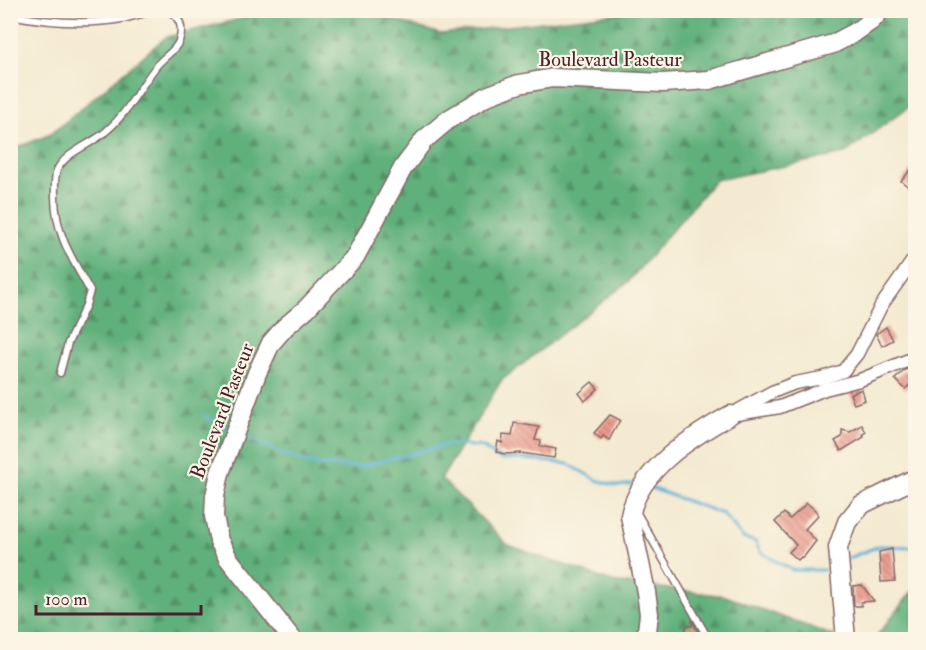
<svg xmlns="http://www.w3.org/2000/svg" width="926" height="650" font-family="'IM FELL Double Pica',serif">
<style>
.forest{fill:url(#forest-firs);stroke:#556854;stroke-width:1.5}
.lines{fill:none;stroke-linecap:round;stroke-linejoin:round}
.stream{stroke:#5cb1d8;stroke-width:3}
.building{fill:url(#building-back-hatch)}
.lane-casing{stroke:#866665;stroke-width:9}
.street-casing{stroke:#866665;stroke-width:15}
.secondary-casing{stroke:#866665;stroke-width:21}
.lane{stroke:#fff;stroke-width:6}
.street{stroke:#fff;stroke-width:12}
.secondary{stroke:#fff;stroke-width:18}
.labels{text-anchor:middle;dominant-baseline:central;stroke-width:4.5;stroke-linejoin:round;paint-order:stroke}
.street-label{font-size:20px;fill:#4a1f2b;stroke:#fcf5e5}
</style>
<defs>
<pattern id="forest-firs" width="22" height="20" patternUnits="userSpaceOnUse" patternTransform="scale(1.5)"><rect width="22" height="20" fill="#60b07c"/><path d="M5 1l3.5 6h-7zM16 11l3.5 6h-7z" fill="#518f66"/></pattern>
<pattern id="building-back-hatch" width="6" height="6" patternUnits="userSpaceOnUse" patternTransform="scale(1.5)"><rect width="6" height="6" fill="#eb998d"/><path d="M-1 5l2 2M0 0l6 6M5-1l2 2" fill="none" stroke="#c07c73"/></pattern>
</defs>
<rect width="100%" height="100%" fill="#fcf5e5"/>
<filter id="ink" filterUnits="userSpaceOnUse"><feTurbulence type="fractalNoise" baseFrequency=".0167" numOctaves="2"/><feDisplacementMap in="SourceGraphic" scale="12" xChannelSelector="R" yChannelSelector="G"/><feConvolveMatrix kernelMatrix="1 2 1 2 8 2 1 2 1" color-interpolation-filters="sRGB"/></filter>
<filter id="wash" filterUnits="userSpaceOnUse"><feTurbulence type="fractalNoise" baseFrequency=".008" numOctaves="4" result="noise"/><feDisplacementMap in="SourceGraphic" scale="24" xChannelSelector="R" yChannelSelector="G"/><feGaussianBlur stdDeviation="1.35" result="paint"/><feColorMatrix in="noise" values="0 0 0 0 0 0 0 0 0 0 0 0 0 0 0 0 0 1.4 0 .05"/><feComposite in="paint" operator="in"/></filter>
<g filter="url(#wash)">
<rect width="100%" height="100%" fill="#f4ead1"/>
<g class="forest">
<polygon points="277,10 363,11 441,34 644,10 915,11 915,102 844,154 715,180 628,282 501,381 441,479 508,545 613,582 725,596 842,639 11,640 11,150 51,134 166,37"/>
<polygon points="915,588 915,639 874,639"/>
</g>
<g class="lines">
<g class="stream">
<polyline points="204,416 230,428"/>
<polyline points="241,434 278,452 316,465 359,467 449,444 482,447 500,459 526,459 568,464 597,480 617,486 636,484"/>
<polyline points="648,487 723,514 743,538 756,542 760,552 792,570 824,570"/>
<polyline points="846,559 879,546 916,547"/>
</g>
</g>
<g id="blocks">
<g class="building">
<polygon points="915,165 915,192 901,181"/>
<polygon points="886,327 893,340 882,346 876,334"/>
<polygon points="915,366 915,380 905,389 895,379 905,370"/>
<polygon points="592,382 598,389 585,401 579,393"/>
<polygon points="862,389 865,400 854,404 850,394"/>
<polygon points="610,415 620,420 609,440 603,436 601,439 594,433"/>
<polygon points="514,423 539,427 535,440 541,441 540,446 556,449 554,458 521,453 505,454 496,452 498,441 502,443 503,435 512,436"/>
<polygon points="862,425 866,432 863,434 864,437 841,451 835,441 842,437 842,430 850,432"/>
<polygon points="807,503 816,511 818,515 805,529 816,541 803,558 801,557 798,560 789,552 796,545 775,522 784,513 790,519"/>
<polygon points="892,549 895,581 881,582 879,552"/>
<polygon points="862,585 874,601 861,602 861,606 854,606 853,586"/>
<polygon points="692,621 702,639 703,639 689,639 690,635 684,634 687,625 692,626"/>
</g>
</g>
</g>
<g filter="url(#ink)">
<use href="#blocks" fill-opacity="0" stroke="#866665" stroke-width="1.5"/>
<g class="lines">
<defs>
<g id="lane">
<path d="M10 15C46 22 86 25 122 19 134 17 145 12 158 10"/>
<polyline points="10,262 13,265 14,281"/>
<path d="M60 373 68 343 86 305 90 291C72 258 56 236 55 198 55 190 54 177 57 170 66 152 90 145 104 133 128 114 139 87 158 64 164 57 176 50 179 41 184 27 180 17 168 10"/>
<polyline points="637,513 709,640"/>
</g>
<g id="street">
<polyline points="737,414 780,407 825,389 860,380 916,357"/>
<polyline points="730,415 772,392 795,383 822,378 843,371 857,354 881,306 916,256"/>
</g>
<g id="secondary">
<polyline points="293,640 228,558 219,541 214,516 215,496 220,473 257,373 271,343 285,327 306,309 355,257 403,168 424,140 449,119 489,95 519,84 553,78 663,83 709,80 833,44 854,33 871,21 881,10"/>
<path d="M646 640 649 614 646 592 630 516C639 469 692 437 730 415"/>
<polyline points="846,640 838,547 847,522 861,505 916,478"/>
</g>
</defs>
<use href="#lane" class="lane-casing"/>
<use href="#street" class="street-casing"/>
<use href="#secondary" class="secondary-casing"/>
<use href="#lane" class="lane"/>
<use href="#street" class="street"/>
<use href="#secondary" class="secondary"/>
</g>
</g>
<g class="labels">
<g class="street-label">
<text x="610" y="59">Boulevard Pasteur</text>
<text transform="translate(222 411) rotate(-69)">Boulevard Pasteur</text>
</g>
</g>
<rect width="926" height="650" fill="none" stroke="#fcf5e5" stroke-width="36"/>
<path d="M36 605v9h165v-9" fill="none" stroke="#4a1f2b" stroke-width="3"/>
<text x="45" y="605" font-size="18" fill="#4a1f2b" stroke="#fcf5e5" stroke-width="4.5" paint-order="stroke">100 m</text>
</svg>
